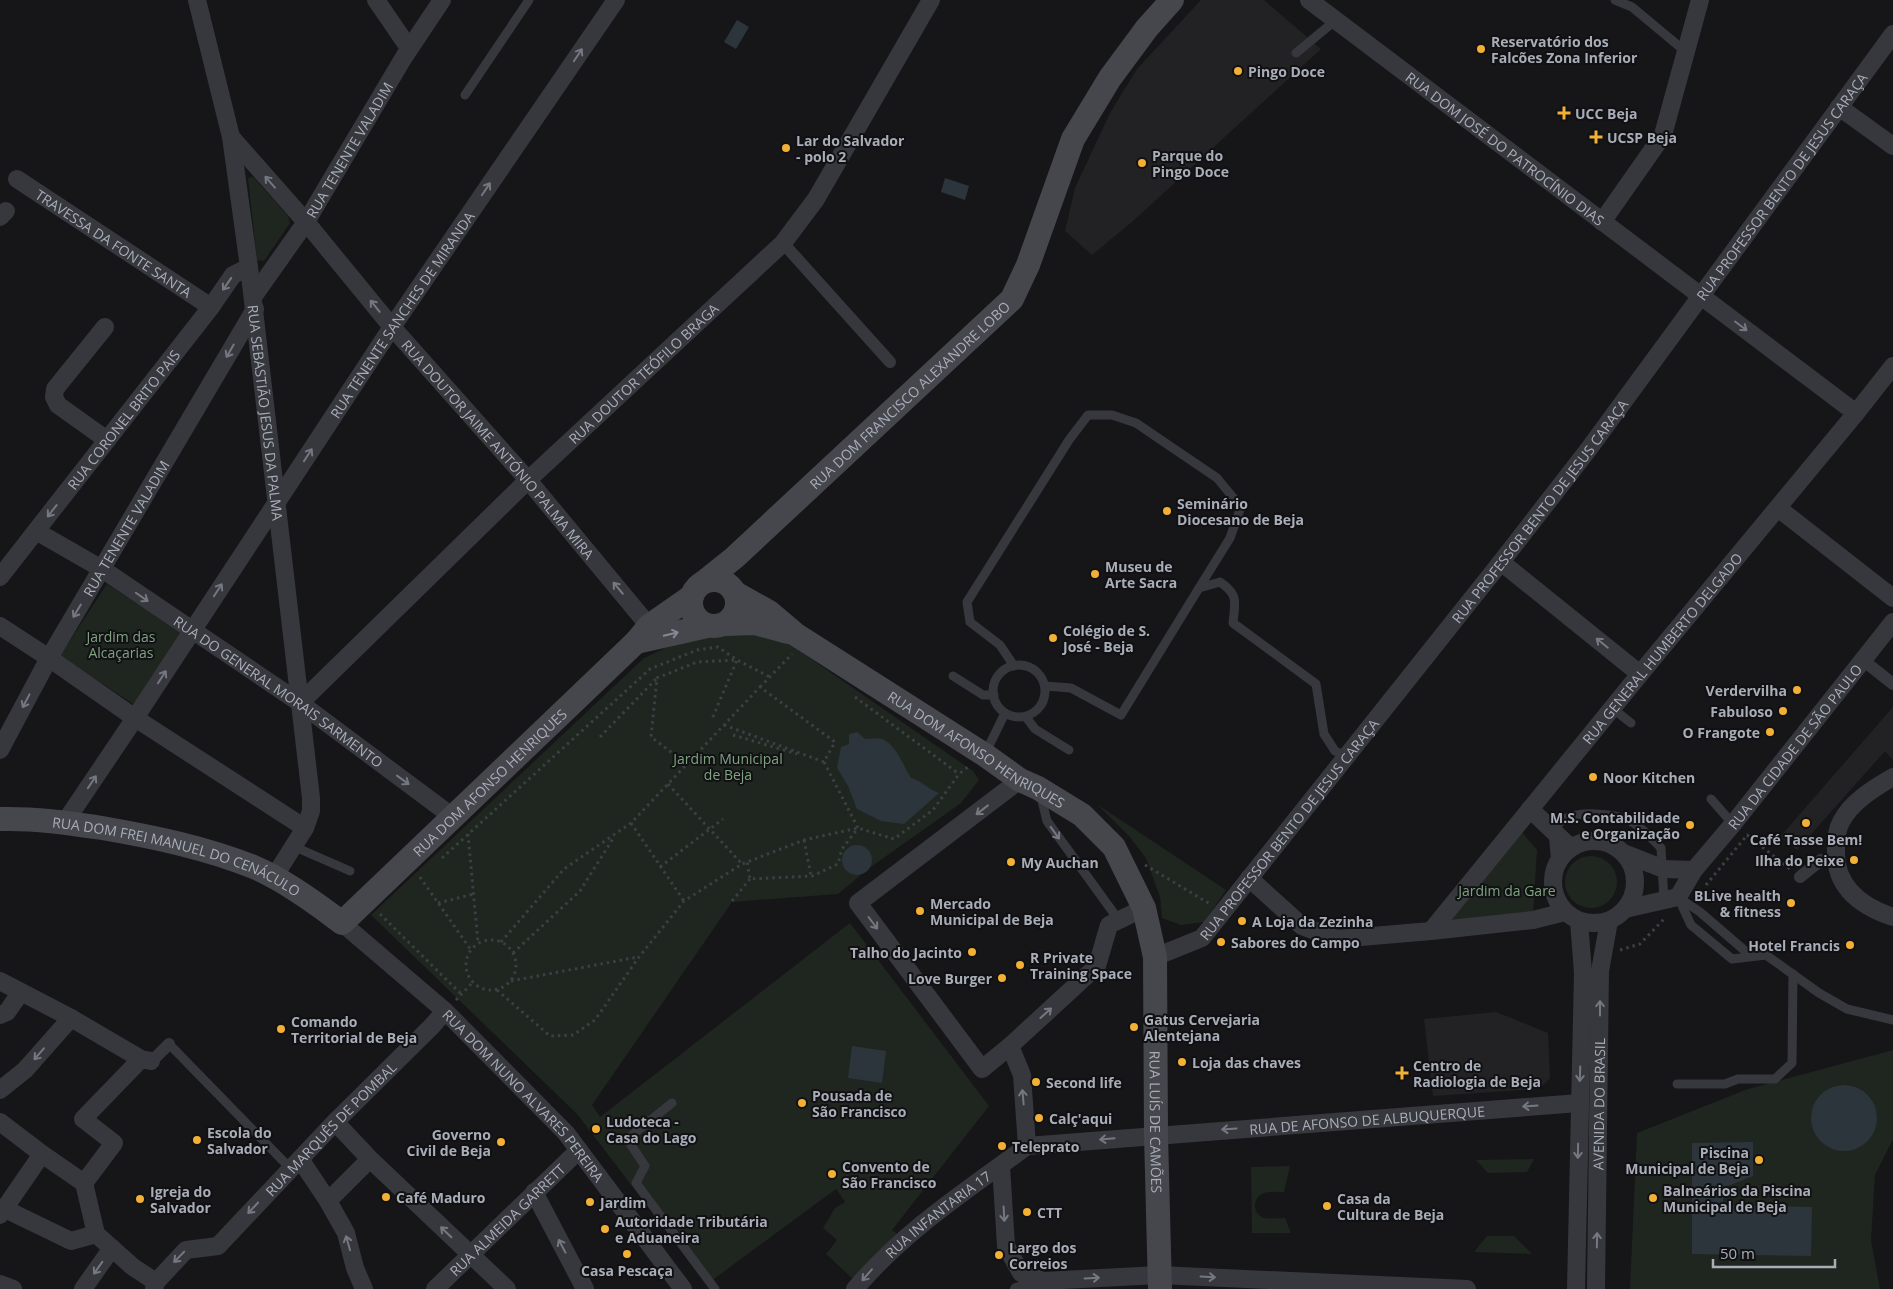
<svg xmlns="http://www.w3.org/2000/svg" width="1893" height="1289" font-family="'Open Sans',sans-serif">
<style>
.built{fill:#222225}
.green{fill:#1e261f}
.water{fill:#2c353c}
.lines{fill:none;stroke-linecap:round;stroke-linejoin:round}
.path{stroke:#3d3f44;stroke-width:3;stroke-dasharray:2.5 4;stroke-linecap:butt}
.service{stroke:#37383d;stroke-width:9}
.pedestrian{stroke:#37383d;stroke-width:12}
.minor{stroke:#37383d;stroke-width:18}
.secondary{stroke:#45474d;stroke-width:24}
.oneway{stroke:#757881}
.oneway2{stroke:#858993}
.poi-dot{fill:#f2b134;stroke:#111113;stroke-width:2}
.labels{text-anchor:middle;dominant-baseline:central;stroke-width:4;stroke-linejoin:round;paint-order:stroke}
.poi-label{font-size:14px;font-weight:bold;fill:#a8adb8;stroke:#111113;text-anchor:start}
.street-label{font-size:14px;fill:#a8adb8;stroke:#111113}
.park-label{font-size:14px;fill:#7fa381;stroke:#111113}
</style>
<rect width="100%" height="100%" fill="#161618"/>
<g class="built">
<polygon points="1201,0 1264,0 1321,49 1133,221 1092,255 1065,231 1075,188 1110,113 1137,69"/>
<polygon points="1893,707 1893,760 1885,751 1797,850 1780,837"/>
<polygon points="1496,1012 1548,1033 1550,1078 1539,1089 1433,1096 1424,1019"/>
</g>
<g class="green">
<polygon points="253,177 288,216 290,223 264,261 257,260 248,178"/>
<polygon points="107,584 182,633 135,705 60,656"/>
<polygon points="736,629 778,636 973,771 979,780 961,803 868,869 838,894 732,902 592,1105 600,1117 850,923 989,1106 892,1230 900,1236 854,1280 826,1254 837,1240 823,1228 835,1208 845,1202 836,1189 707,1284 577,1114 371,915 644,658 691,636"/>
<polygon points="1098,805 1226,890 1204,922 1181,925 1162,918 1160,897 1146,858 1129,836"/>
<polygon points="1519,829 1537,850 1533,914 1447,923"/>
<circle cx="1591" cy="882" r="26"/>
<polygon points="1893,1050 1893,1139 1875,1175 1871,1240 1880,1289 1630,1289 1637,1133 1748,1089"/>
<polygon points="1534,1159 1527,1172 1488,1173 1476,1160"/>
<path d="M1290 1166 1284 1192C1278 1192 1270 1191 1264 1193 1252 1197 1252 1214 1264 1218 1270 1219 1278 1218 1285 1218L1291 1233H1252L1251 1167Z"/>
<polygon points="1487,1236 1514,1236 1532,1254 1474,1252"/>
</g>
<g class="water">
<polygon points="737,20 749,27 736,49 724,42"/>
<polygon points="945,178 969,186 965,200 941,192"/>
<path d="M857 732 865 739C870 739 877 738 882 739 897 745 903 766 911 778 922 781 928 789 939 793L904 824 881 821 857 809 848 786 837 768 841 747 849 744V734Z"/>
<circle cx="857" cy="860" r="15"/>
<polygon points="852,1046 886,1051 882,1083 848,1078"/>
<circle cx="1844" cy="1118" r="33"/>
<polygon points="1753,1142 1753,1176 1723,1188 1723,1205 1812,1207 1811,1256 1692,1254 1692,1143"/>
</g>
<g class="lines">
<g class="path">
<polyline points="760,687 792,654"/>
<polyline points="855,697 959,774"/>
<polyline points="724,725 824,762"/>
<polyline points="733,735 797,754"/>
<polyline points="600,737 656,679"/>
<polyline points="687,764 651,737 657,678 697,662 737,660 712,719"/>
<polyline points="668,784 742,864"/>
<polyline points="631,823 684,901"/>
<polyline points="468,834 478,943"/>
<polyline points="1747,835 1790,869"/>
<polyline points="804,840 811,876"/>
<polyline points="442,858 650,669 697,650 718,647 737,660 770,677"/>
<polyline points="1145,865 1210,904"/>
<polyline points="660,867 723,819"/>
<polyline points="420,877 471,950"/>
<polyline points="1706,885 1748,834"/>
<polyline points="732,901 750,879"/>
<polyline points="438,903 474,894"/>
<polyline points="380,914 461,994"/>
<circle cx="491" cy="965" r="25"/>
<polyline points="501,942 564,869 631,823 760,687 835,742 824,762 858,828 842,849 838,864 812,876 750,879 747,861"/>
<polyline points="1620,950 1640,944 1666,917"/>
<polyline points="513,953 580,891 614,837"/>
<polyline points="511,981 638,957"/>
<polyline points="497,990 550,1036 573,1035 595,1020 639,957 684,901 742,864 804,840 858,828 894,839 933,810 959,774 968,767"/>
<polyline points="456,1000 473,982"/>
</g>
<g class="service">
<polyline points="1615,0 1632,7 1686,52"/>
<polyline points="1296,53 1336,20"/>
<polyline points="465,95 529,0"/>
<circle cx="1019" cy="691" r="26"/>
<path d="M1014 666 1000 645 970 622 967 602 1069 440 1088 415H1112L1136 423 1217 478 1241 507 1230 538 1199 588 1220 582C1239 595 1235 602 1233 623L1316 684 1324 734 1335 751 1346 756"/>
<polyline points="953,676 983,695 994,695"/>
<polyline points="1045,686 1071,688 1121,715 1199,588"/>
<polyline points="1612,708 1631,723"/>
<polyline points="1026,717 1035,729 1069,750"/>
<polyline points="985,754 1005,713"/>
<polyline points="1040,793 1047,821 1118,919"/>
<polyline points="1711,799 1733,824"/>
<polyline points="295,847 350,871"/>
<path d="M1556 866 1553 831C1556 827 1560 822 1564 819 1579 811 1613 813 1628 820 1641 826 1651 838 1661 848L1664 900"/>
<polyline points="1678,897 1691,925 1732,959 1766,955 1819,993 1847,1009 1893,1020"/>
<polyline points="1679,898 1700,912 1751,956"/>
<polyline points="169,1044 291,1169"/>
<polyline points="1677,1084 1725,1084 1738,1079 1775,1079 1792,1063 1793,974"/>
<polyline points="672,1103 627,1139 645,1166 636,1183 715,1289"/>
</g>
<g class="pedestrian">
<polyline points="783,243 890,362"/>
<polyline points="1864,661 1893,684"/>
<polyline points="1800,877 1821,860 1835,862"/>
<polyline points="152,1061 169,1044"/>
<polyline points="1016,1289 1043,1281"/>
</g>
<g class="minor">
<path id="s1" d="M197 0 231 137 249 267 311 798V811L305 828"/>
<polyline points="376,0 409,48"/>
<path id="s2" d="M1309 0 1856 413"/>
<polyline points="1839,107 1893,146"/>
<path id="s3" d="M231 137 306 222 392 327 528 480 649 626"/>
<path id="s4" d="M17 179 211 307"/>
<polyline points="0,217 6,211"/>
<polyline points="1602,222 1663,135 1700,0"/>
<path id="s5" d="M253 297 306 222 404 57 442 0"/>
<polyline points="105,327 55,389 54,397 58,405 107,440"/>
<polyline points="1778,508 1893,598"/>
<path id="s6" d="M36 531 102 569 300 703 453 817"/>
<polyline points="1501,562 1640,674"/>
<path id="s7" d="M0 577 211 307 233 275 249 267"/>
<polyline points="0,626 49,658 135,718 305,828 274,877"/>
<path id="s8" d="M300 703 528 480 783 243 816 199 931 0"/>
<path id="s9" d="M0 750 49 658 255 309"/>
<path d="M1893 777C1874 788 1851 802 1841 822 1837 829 1836 841 1836 849 1834 886 1860 906 1893 917"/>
<polyline points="1020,780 858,903 982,1069 1010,1046 1097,966 1109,925 1144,908"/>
<polyline points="1530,809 1571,848"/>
<path id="s10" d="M65 822 135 718 392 327 616 0"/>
<circle cx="1594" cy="882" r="41"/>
<polyline points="1623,853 1664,869 1694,870"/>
<polyline points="1249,878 1302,926 1337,939 1431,931 1533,920 1565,912"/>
<path id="s11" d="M1625 909 1678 897 1694 870 1733 824 1893 622"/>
<path id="s12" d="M342 923 445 1011 566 1133 683 1289"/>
<path id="s13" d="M1431 931 1640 674 1856 413 1893 366"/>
<path id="s14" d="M1155 957 1202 938 1501 562 1588 450 1893 34"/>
<polyline points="0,981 71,1018 141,1059 151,1061"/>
<polyline points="0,1015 7,1012 21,992"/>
<polyline points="1010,1046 1022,1075 1027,1146"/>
<polyline points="0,1090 25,1070 71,1018"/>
<polyline points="0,1122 42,1154 84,1183"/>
<polyline points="335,1122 370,1159 507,1289"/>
<path id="s15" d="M1027 1146 1579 1103"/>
<polyline points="300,1159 328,1201 346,1233 355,1268 364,1289"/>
<polyline points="1001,1166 1006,1246 1021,1273 1043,1281 1159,1275 1467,1289"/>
<polyline points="84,1183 114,1143 83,1119 141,1059"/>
<polyline points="84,1183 96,1234 133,1267 156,1282"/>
<polyline points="534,1192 585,1289"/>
<polyline points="328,1201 370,1159"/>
<polyline points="5,1209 71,1241 96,1234"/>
<polyline points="0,1215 42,1154"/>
<polyline points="0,1284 13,1289"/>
<polyline points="83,1289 112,1248"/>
<path id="s16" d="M154 1289 156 1282 186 1250 218 1246 335 1122 432 1026 445 1011"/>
<path id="s17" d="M435 1289 579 1150"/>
<path id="s18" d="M855 1289C905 1230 966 1191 1027 1146"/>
<polyline points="1576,1289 1583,973 1579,921"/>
<path id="s19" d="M1596 1289 1600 971 1609 921"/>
</g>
<g class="secondary">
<circle cx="714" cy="603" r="23"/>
<path id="s20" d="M704 582 734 558 1012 299 1028 265 1073 139 1110 78 1147 28 1172 0"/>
<path id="s21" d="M735 593 769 612 795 634 985 755 1020 780 1038 788 1082 815 1114 847 1144 908 1155 957 1156 1135 1160 1289"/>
<polyline points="725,624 755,623 788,632"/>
<polyline points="636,642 707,626"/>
<path id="s22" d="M0 819C34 818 68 823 102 828 154 837 207 848 256 868 286 881 316 903 342 923L636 642 649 626 692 596"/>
</g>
</g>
<defs><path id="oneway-shaft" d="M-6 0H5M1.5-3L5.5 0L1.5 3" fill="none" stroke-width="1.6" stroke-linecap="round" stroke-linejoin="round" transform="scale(1.25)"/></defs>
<g class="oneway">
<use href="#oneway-shaft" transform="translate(578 55) rotate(-56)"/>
<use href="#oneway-shaft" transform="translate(270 182) rotate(-131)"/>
<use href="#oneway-shaft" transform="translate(486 189) rotate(-56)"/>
<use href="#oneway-shaft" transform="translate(227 284) rotate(125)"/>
<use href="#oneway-shaft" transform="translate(375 306) rotate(-129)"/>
<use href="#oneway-shaft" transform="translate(1741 326) rotate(37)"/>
<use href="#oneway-shaft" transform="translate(230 351) rotate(120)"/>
<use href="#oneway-shaft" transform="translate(308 455) rotate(-57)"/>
<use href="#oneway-shaft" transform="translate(52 511) rotate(128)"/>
<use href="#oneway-shaft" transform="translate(618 588) rotate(-130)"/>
<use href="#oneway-shaft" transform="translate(218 590) rotate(-57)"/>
<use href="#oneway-shaft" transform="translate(142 597) rotate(35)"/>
<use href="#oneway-shaft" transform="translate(77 611) rotate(121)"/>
<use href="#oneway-shaft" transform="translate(1602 643) rotate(-141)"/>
<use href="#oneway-shaft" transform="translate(162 677) rotate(-57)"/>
<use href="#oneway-shaft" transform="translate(26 701) rotate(118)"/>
<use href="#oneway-shaft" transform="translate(403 780) rotate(36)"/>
<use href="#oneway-shaft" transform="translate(92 782) rotate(-56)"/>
<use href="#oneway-shaft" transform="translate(982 810) rotate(142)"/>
<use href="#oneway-shaft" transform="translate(1055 833) rotate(54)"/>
<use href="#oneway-shaft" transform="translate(873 923) rotate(53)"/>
<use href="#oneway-shaft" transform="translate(1600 1008) rotate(-90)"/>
<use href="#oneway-shaft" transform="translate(1046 1013) rotate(-42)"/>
<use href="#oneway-shaft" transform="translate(39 1054) rotate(131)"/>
<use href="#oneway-shaft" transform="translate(1580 1074) rotate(92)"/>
<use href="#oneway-shaft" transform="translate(1023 1097) rotate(-95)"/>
<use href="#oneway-shaft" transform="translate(1530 1106) rotate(176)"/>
<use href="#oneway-shaft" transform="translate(1229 1129) rotate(176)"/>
<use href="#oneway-shaft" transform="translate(1107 1139) rotate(175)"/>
<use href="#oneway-shaft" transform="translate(1578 1151) rotate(91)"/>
<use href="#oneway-shaft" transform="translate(253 1208) rotate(133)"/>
<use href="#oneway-shaft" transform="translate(1004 1214) rotate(87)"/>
<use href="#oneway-shaft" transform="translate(446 1232) rotate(-136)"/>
<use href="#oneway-shaft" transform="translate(1597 1240) rotate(-89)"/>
<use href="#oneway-shaft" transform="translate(348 1243) rotate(-106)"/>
<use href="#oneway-shaft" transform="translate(562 1246) rotate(-118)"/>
<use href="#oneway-shaft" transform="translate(179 1257) rotate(134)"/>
<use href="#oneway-shaft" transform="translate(98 1268) rotate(125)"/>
<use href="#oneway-shaft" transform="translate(867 1275) rotate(131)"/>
<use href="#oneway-shaft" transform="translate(1208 1277) rotate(3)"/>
<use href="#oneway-shaft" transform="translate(1092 1278) rotate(-3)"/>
</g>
<use class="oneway2" href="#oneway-shaft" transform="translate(671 634) rotate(-13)"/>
<g class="poi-dot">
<circle cx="1481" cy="49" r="5"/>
<circle cx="1238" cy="71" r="5"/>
<path d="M1561.5 105.5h5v5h5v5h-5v5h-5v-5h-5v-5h5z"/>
<path d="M1593.5 129.5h5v5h5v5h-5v5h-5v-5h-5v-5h5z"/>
<circle cx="786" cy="148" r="5"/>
<circle cx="1142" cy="163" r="5"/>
<circle cx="1167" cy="511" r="5"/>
<circle cx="1095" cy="574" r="5"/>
<circle cx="1053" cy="638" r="5"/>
<circle cx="1797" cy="690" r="5"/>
<circle cx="1783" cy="711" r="5"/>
<circle cx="1770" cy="732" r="5"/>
<circle cx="1593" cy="777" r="5"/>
<circle cx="1806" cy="823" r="5"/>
<circle cx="1690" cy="825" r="5"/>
<circle cx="1854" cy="860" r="5"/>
<circle cx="1011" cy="862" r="5"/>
<circle cx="1791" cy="903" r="5"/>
<circle cx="920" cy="911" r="5"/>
<circle cx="1242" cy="921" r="5"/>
<circle cx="1221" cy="942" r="5"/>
<circle cx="1850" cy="945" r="5"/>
<circle cx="972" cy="952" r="5"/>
<circle cx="1020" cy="965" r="5"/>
<circle cx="1002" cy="978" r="5"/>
<circle cx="1134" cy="1027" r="5"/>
<circle cx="281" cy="1029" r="5"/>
<circle cx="1182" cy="1062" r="5"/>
<path d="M1399.5 1065.5h5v5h5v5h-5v5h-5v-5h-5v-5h5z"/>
<circle cx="1036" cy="1082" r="5"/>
<circle cx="802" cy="1103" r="5"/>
<circle cx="1039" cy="1118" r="5"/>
<circle cx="596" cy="1129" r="5"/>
<circle cx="197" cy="1140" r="5"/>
<circle cx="501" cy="1142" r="5"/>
<circle cx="1002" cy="1146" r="5"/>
<circle cx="1759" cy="1160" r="5"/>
<circle cx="832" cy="1174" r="5"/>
<circle cx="386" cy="1197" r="5"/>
<circle cx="1653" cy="1198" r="5"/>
<circle cx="140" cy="1199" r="5"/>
<circle cx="590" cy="1202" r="5"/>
<circle cx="1327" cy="1206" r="5"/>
<circle cx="1027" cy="1212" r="5"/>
<circle cx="605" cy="1229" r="5"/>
<circle cx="627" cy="1254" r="5"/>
<circle cx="999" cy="1255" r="5"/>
</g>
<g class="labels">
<g class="poi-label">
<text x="1491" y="41">Reservatório dos<tspan x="1491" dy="16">Falcões Zona Inferior</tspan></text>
<text x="1248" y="71">Pingo Doce</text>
<text x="1575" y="113">UCC Beja</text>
<text x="1607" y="137">UCSP Beja</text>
<text x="796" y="140">Lar do Salvador<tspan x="796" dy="16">- polo 2</tspan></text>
<text x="1152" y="155">Parque do<tspan x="1152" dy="16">Pingo Doce</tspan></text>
<text x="1177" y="503">Seminário<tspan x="1177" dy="16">Diocesano de Beja</tspan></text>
<text x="1105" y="566">Museu de<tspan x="1105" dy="16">Arte Sacra</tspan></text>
<text x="1063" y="630">Colégio de S.<tspan x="1063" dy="16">José - Beja</tspan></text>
<text x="1787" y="690" text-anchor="end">Verdervilha</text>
<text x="1773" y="711" text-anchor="end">Fabuloso</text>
<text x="1760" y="732" text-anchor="end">O Frangote</text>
<text x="1603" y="777">Noor Kitchen</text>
<text x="1680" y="817" text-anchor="end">M.S. Contabilidade<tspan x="1680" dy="16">e Organização</tspan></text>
<text x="1806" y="839" text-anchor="middle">Café Tasse Bem!</text>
<text x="1844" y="860" text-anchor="end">Ilha do Peixe</text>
<text x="1021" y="862">My Auchan</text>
<text x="1781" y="895" text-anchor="end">BLive health<tspan x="1781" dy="16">&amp; fitness</tspan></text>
<text x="930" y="903">Mercado<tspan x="930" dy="16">Municipal de Beja</tspan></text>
<text x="1252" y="921">A Loja da Zezinha</text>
<text x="1231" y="942">Sabores do Campo</text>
<text x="1840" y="945" text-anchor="end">Hotel Francis</text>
<text x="962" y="952" text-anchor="end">Talho do Jacinto</text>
<text x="1030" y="957">R Private<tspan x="1030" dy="16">Training Space</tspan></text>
<text x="992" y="978" text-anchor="end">Love Burger</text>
<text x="1144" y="1019">Gatus Cervejaria<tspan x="1144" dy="16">Alentejana</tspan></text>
<text x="291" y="1021">Comando<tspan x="291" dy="16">Territorial de Beja</tspan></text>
<text x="1192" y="1062">Loja das chaves</text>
<text x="1413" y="1065">Centro de<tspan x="1413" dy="16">Radiologia de Beja</tspan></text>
<text x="1046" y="1082">Second life</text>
<text x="812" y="1095">Pousada de<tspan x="812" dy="16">São Francisco</tspan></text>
<text x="1049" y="1118">Calç'aqui</text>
<text x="606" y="1121">Ludoteca -<tspan x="606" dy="16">Casa do Lago</tspan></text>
<text x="207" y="1132">Escola do<tspan x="207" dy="16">Salvador</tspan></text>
<text x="491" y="1134" text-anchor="end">Governo<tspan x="491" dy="16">Civil de Beja</tspan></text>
<text x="1012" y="1146">Teleprato</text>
<text x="1749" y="1152" text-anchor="end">Piscina<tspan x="1749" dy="16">Municipal de Beja</tspan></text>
<text x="842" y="1166">Convento de<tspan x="842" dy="16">São Francisco</tspan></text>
<text x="1663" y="1190">Balneários da Piscina<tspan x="1663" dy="16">Municipal de Beja</tspan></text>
<text x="150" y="1191">Igreja do<tspan x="150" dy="16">Salvador</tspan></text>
<text x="396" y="1197">Café Maduro</text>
<text x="1337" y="1198">Casa da<tspan x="1337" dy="16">Cultura de Beja</tspan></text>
<text x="600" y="1202">Jardim</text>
<text x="1037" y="1212">CTT</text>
<text x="615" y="1221">Autoridade Tributária<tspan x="615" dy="16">e Aduaneira</tspan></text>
<text x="1009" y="1247">Largo dos<tspan x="1009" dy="16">Correios</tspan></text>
<text x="627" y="1270" text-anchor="middle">Casa Pescaça</text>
</g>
<g class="street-label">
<text stroke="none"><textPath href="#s2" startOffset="246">RUA DOM JOSÉ DO PATROCÍNIO DIAS</textPath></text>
<text stroke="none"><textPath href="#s5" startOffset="176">RUA TENENTE VALADIM</textPath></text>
<text stroke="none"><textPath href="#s14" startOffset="1000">RUA PROFESSOR BENTO DE JESUS CARAÇA</textPath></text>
<text stroke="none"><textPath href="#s4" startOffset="116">TRAVESSA DA FONTE SANTA</textPath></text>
<text stroke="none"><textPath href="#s10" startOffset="609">RUA TENENTE SANCHES DE MIRANDA</textPath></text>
<text stroke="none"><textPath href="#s8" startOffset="476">RUA DOUTOR TEÓFILO BRAGA</textPath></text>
<text stroke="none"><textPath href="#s20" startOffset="278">RUA DOM FRANCISCO ALEXANDRE LOBO</textPath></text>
<text stroke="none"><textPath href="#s1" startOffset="419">RUA SEBASTIÃO JESUS DA PALMA</textPath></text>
<text stroke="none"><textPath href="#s7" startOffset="200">RUA CORONEL BRITO PAIS</textPath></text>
<text stroke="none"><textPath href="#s3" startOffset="411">RUA DOUTOR JAIME ANTÓNIO PALMA MIRA</textPath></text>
<text stroke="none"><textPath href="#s14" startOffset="595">RUA PROFESSOR BENTO DE JESUS CARAÇA</textPath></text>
<text stroke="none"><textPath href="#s9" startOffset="255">RUA TENENTE VALADIM</textPath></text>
<text stroke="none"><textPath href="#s13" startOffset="365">RUA GENERAL HUMBERTO DELGADO</textPath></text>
<text stroke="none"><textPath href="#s6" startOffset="291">RUA DO GENERAL MORAIS SARMENTO</textPath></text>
<text stroke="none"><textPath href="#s11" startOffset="245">RUA DA CIDADE DE SÃO PAULO</textPath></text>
<text stroke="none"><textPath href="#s21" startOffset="288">RUA DOM AFONSO HENRIQUES</textPath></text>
<text stroke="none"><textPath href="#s22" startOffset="568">RUA DOM AFONSO HENRIQUES</textPath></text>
<text stroke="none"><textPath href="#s14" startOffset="190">RUA PROFESSOR BENTO DE JESUS CARAÇA</textPath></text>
<text stroke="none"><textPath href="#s22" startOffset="182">RUA DOM FREI MANUEL DO CENÁCULO</textPath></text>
<text stroke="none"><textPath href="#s12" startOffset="251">RUA DOM NUNO ALVARES PEREIRA</textPath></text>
<text stroke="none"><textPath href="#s19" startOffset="185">AVENIDA DO BRASIL</textPath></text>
<text stroke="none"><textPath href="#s15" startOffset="341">RUA DE AFONSO DE ALBUQUERQUE</textPath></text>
<text stroke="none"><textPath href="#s21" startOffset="741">RUA LUÍS DE CAMÕES</textPath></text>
<text stroke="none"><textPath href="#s16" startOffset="246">RUA MARQUÊS DE POMBAL</textPath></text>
<text stroke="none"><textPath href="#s18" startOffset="112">RUA INFANTARIA 17</textPath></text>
<text stroke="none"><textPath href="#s17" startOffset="100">RUA ALMEIDA GARRETT</textPath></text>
</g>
<g class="park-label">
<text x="121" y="636">Jardim das<tspan x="121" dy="16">Alcaçarias</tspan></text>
<text x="728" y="758">Jardim Municipal<tspan x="728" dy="16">de Beja</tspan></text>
<text x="1507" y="890">Jardim da Gare</text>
</g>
</g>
<path d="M1713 1259v8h122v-8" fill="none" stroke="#a8adb8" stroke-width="2.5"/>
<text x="1720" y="1259" font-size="15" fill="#a8adb8" stroke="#111113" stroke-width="4" paint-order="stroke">50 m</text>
</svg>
